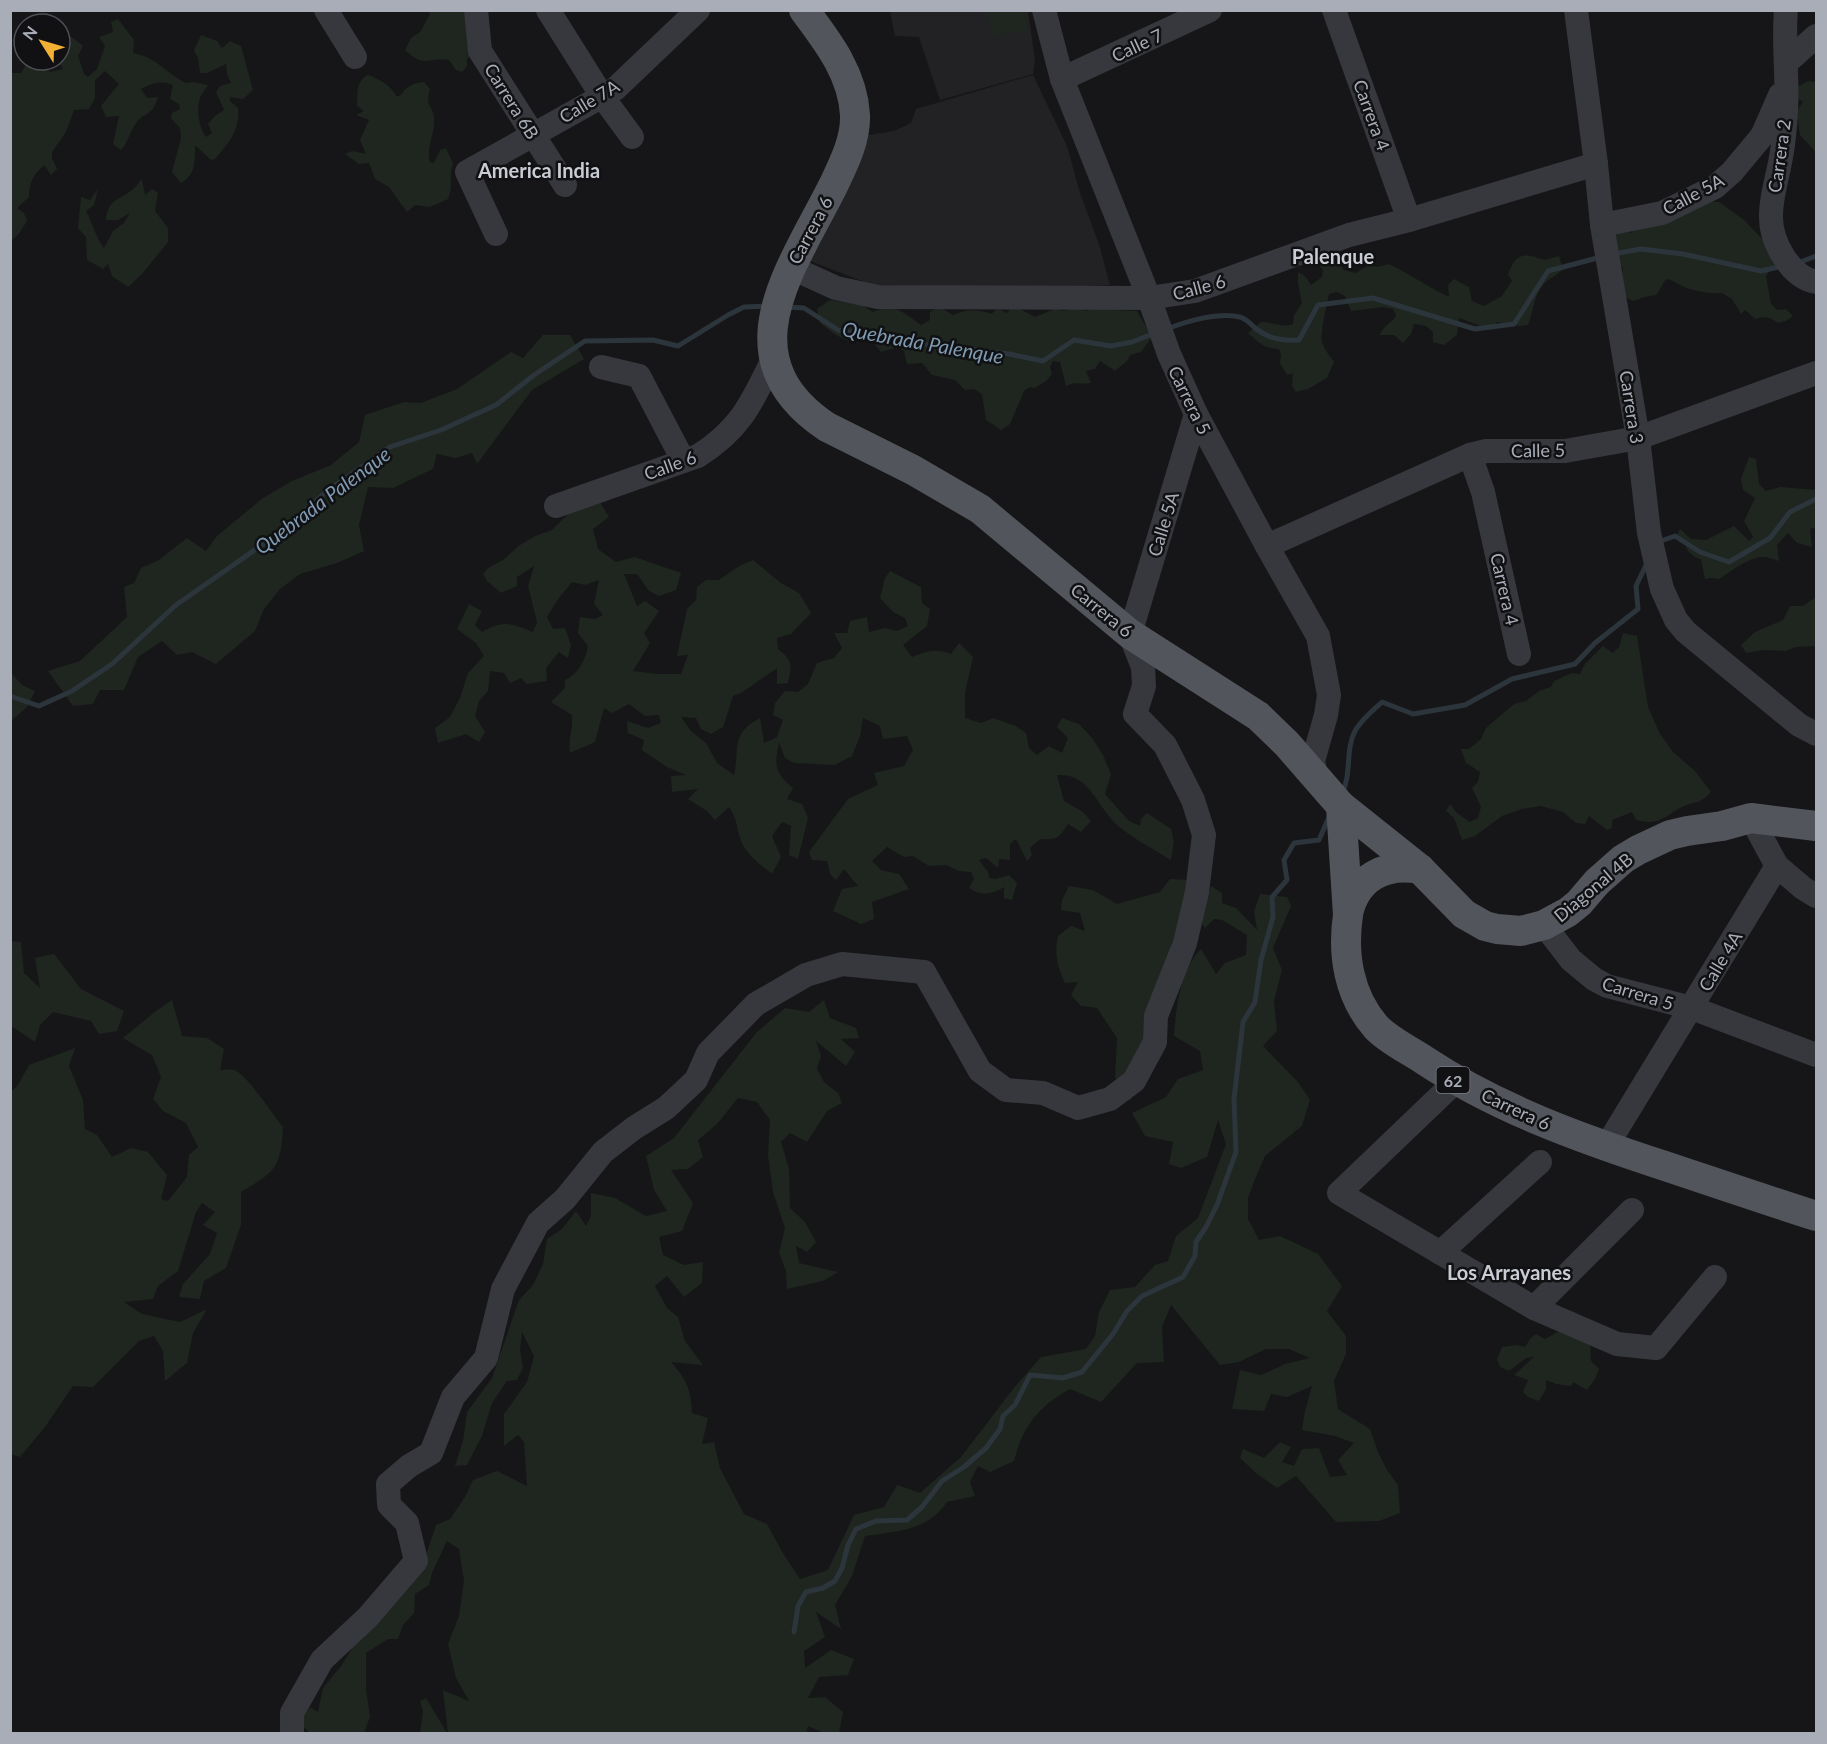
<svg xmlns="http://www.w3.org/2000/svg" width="1827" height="1744" font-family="Lato,sans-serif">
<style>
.built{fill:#222225}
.green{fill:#1e261f}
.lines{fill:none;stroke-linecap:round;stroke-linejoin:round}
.stream{stroke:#2c353c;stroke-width:5}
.minor{stroke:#37383d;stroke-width:24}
.major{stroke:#53555c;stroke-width:30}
.labels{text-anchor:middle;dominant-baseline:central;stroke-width:5;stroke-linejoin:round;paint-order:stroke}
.shield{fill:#111113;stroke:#7b7e86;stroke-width:1.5}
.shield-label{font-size:16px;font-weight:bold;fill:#a8adb8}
.street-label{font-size:18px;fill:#a8adb8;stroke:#111113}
.neighbourhood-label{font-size:20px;font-weight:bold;fill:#c9ccd4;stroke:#111113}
.water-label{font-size:20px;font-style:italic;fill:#7f9bb3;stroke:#111113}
</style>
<rect width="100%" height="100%" fill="#161618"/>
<g class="built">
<polygon points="890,11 1028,11 1035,60 1033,74 940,100 919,37 895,36"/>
<polygon points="1033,75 1067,146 1080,193 1099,244 1110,285 1036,288 872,285 805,259 863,136 894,131 911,123 916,109"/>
</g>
<g class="green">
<path d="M428 11H475L474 53 467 59V66L462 72 456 70 449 60C425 57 426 69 405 50L411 38 420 32 430 14Z"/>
<polygon points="987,11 1025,11 1028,30 992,37"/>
<path d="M118 19 134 40 133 53C160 59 164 72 186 83L192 82 208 85C206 89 201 94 200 98 196 109 199 128 206 137L212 133 208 124 215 116 224 110 216 92 220 86 231 83 227 74 226 64 207 73H200L198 58 194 51 201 35 217 41 222 48 230 41 241 46 253 90 243 99 230 97V101L238 108C240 130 229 143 215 159L211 160 195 145C195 160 196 175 181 183L172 172 181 138 180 128 171 118 172 113 180 109 179 104 170 99 173 85C161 80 152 83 141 89L147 98 158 97C152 117 144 112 136 123 130 132 128 142 121 150L113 144 119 116 106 117 101 106 119 84 105 71 95 80V98L89 109 74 110 66 132 52 152V158L57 169 51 175 44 165C33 175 29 183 29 197L17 208 24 213 27 221 18 235 11 241V73H21L29 60H41L43 66 50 72 63 69 58 60H60V39L63 32 69 35 83 46 78 56 84 74 88 77 97 69 105 46 99 37 113 32 111 22Z"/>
<path d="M368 75C379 79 391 85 396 96H400C407 86 412 83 424 82L430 89C425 106 432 104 434 117 436 133 426 145 430 162L434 163 440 150 446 148 453 164C448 175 454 186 448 199L430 207 415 205 407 212 389 187 375 179 369 163 359 164 345 154 352 151 366 154 360 140 369 120 356 115 364 111 357 106C358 93 355 82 368 75Z"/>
<polygon points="1808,81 1816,82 1816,152 1800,135 1796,112 1803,102 1794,96 1797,87"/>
<path d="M142 179 145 195 152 189 158 193 155 211 168 228V242L142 274 128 287 112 276 108 264 103 269 87 260 86 237 78 228 81 197 90 200 98 189 94 205 86 211C93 224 95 236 104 248L113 231 124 223 130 213 118 220H106C108 199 118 201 132 190 136 187 139 182 142 179Z"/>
<path d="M1695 201 1719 202 1744 220 1770 247 1776 263 1766 276 1771 304 1777 310 1786 309 1793 316 1786 321 1778 323C1770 317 1765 316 1755 319L1745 310 1741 314 1732 299 1722 293C1710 294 1695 291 1684 287 1677 284 1674 280 1666 279L1656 295 1644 297 1633 301 1625 297C1625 287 1621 279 1623 269L1618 260 1614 238 1620 229 1631 233 1636 227Z"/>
<path d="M1320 254C1332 257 1337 260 1344 270L1356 273 1369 265 1378 267 1389 264C1410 274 1428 287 1449 297L1448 285 1454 279 1469 287 1472 301 1484 306 1502 296 1512 281 1508 275C1515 253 1524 252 1544 260L1559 256 1563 269C1557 276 1549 278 1544 284 1534 294 1533 312 1528 325L1519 326 1497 322 1492 330 1459 318 1457 335 1444 345 1433 342V332L1426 326 1414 324 1411 334 1403 343 1394 335H1380C1385 323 1393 323 1396 315L1393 309 1383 307 1351 311 1345 296 1337 292 1329 294C1327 304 1320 332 1322 342 1324 349 1330 356 1334 362L1327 378 1308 389 1296 392 1292 386 1293 373 1287 375 1280 363 1281 355 1279 349C1265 349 1258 342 1248 333L1261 322C1272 322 1283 328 1293 324L1294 315 1302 303 1298 284V272L1305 276 1311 285 1322 277 1323 270 1317 262Z"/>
<path d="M830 300 862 305 873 312C894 302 904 313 921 325L930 320V312L939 307 953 315C968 309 976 309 991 314L998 309 1007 313 1013 305 1035 317 1055 309 1064 311 1078 307 1086 311 1098 305 1112 310 1137 311 1152 337 1141 352 1130 355 1128 360 1115 371 1100 361 1095 369 1086 371 1091 383C1080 385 1078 381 1066 386L1060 362 1053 361 1050 367 1052 374 1046 381 1035 388 1030 387 1024 391 1010 424 1001 430 986 420 982 394 974 389 965 390 955 380 932 375 922 363 907 364 904 351 898 347 881 352 872 341 865 338C848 348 834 333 820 323L817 309Z"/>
<polygon points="543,335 570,335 584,359 532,390 477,464 472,453 456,458 437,454 433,469 393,488 368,487 359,525 364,551 337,563 300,574 280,589 264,609 255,631 216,664 192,652 177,655 162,641 138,657 124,690 100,690 93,704 73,706 48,671 80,661 127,617 124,587 134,583 141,568 159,560 187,538 206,551 217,536 263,498 292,481 331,465 359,442 365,415 404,402 421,403 457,389 511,352 523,358"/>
<path d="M1749 457 1756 459 1759 484 1766 491 1780 487 1816 490V527L1810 529 1812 547 1797 543 1788 533 1777 545 1779 561C1775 560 1768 557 1764 557 1750 556 1730 572 1719 579L1712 578 1705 579 1701 559C1684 555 1689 544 1677 535L1680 529 1691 539 1706 540 1734 526 1749 541 1753 537 1744 521 1755 498 1743 490 1741 479Z"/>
<path d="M598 499 609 517 593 529 598 549 616 562 635 557 681 573 676 590 659 596 649 591 637 574H624L637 606 645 601 659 611 644 633 650 643 633 671 657 674H681L688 655 677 656 687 609 696 600 697 587 706 580H719L739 566 753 560 781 583 799 593 811 613 791 634 777 638 778 649C793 661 792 664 788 683L777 684V668L741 693 733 696 723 727 711 734 701 729 696 718 681 717 691 731 706 743 717 763 734 775C740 748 730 734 760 718L764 743 777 737 783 720 773 715 775 703 785 691 798 692 808 684 817 663 834 658 842 648 834 633H847L850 621 867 617 869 632 885 628 897 631 908 626 905 618 893 612 880 598 885 578 890 571 921 587 922 603 930 609 927 626 903 645 912 657C926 651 936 648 951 654L959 643 973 657 965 693V718L981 723 993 718 1016 726 1026 733 1029 748 1037 755 1049 746 1062 753 1068 738 1057 727 1062 718 1079 724 1093 739 1103 755 1111 774 1105 794 1129 821 1140 826 1141 819 1147 813 1171 829 1174 842 1171 860C1156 851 1127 835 1115 823 1096 804 1089 773 1057 775L1064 801 1083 812 1091 821 1081 832 1068 824C1059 838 1057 840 1040 839L1030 848 1032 855 1027 861 1016 839 1010 844V860L999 859 998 868 986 858 979 860 988 872 989 878 996 879 1009 875 1017 883 1012 900 1004 898V887C992 895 981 896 969 888L974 879 971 872 959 871 946 865 929 866 913 856 904 857 887 847 872 861 881 870 899 874 909 889 872 902 874 919 861 924 833 911 842 889 858 886 844 869 836 880 830 874 827 861 812 860 809 852 848 799 878 785 874 773 904 766 913 750 907 736 883 739 880 726 863 718 860 736 852 756 835 765 794 763 785 758 779 743C774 766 775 773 793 788L787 799 802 804 808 818 798 859 789 855 791 826 782 822 772 836 781 857 772 874C760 864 745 854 740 838 736 825 738 821 729 807L715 820 707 811 688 799 698 789 672 792 671 776 686 775 667 767 642 750 644 740 628 733 627 721 648 728 661 723 659 715 645 716 629 704 612 713 604 708 595 742 570 753C568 741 573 729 572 715L551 702 565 688V680C579 673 585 661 588 646L578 633 580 617 595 619 603 615 594 604 599 580 585 585 572 582 556 602 547 617 553 629 565 628 571 645 568 658 559 652 546 668 547 681 527 684 521 678 510 683 504 673 490 671 488 691 479 701 475 716 485 732 479 742 466 734 438 743 435 728 450 717 460 698 468 673 484 656 476 643 457 629 469 604 482 611 475 625 482 632C504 620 510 623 533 632L537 622 528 586 534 566 517 577V586L501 593 487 581 483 574 488 568 503 560 520 545 535 536 552 530 578 504Z"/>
<polygon points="1816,597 1816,646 1796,647 1785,651 1764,650 1746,653 1741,645 1755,632 1783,620 1790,606 1803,606"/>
<path d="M1623 633 1637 636 1648 707 1659 732 1673 752 1695 771 1711 792C1698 806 1696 800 1682 807 1663 817 1660 826 1636 820L1632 812 1612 820V828L1607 830 1589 816 1585 824 1576 823 1563 812 1541 806 1522 809 1502 816 1475 836 1462 840 1454 818 1446 811 1450 804 1457 813 1470 822 1478 818 1481 807 1472 788 1478 782 1480 772 1466 763 1461 749H1469L1481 739 1486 728 1514 704 1526 701 1539 691 1551 687 1554 681 1572 673 1580 674 1585 664 1603 646 1613 653 1619 647Z"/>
<polygon points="11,673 22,685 35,691 27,707 11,721"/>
<path d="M1170 879 1189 880 1187 913 1171 944 1170 959 1140 1080 1130 1101 1115 1077 1117 1038 1097 1008 1081 1006 1071 995 1078 982 1065 983C1057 966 1054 953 1058 936L1071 926 1085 931 1080 913 1061 910 1062 900 1069 886 1093 890 1117 904 1160 892Z"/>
<path d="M1211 886 1222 893V903L1236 908 1257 930 1254 912 1260 894 1287 897 1291 906 1273 948 1282 970 1274 1001 1277 1031 1263 1046 1298 1082 1310 1100 1302 1126 1265 1156 1255 1179 1248 1198V1219L1259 1240 1280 1236 1318 1254 1342 1286 1327 1311 1346 1336V1354L1334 1381 1338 1409 1370 1429 1378 1452 1387 1470 1398 1485 1400 1513 1379 1521 1336 1522 1296 1476 1277 1488 1256 1473 1240 1458 1243 1449 1264 1458 1280 1442 1291 1447 1282 1462 1294 1466 1302 1449 1319 1448 1330 1477 1347 1475 1338 1460 1354 1443 1335 1436 1302 1430 1305 1411 1312 1386 1287 1397 1271 1394 1264 1411 1232 1409 1240 1370 1261 1375 1285 1364 1310 1358 1289 1349H1266L1239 1362 1220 1365 1171 1305 1162 1327 1164 1362 1137 1363 1101 1402 1070 1389C1039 1406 1023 1426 1014 1461L990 1472 978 1466 970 1482 975 1496 947 1502C927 1531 898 1531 865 1536L852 1576 835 1605 841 1629 816 1612 825 1637 804 1651 805 1668 831 1650 854 1659 848 1675 819 1677 808 1698 825 1697 843 1712 839 1733H824L808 1726 806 1734 448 1733 443 1690 469 1701 456 1678 448 1644 459 1616 464 1581 459 1549 447 1541 432 1573 429 1585 415 1594 414 1613 403 1625 398 1639H388L366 1653V1689L370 1717 364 1733H310L299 1723 310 1707 318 1712 323 1688 341 1666 360 1636 423 1564 436 1525 450 1519 465 1497 473 1480 497 1471 527 1486 524 1442 518 1435 504 1446V1414L527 1382 534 1356 522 1332 520 1350 523 1368 517 1380 507 1381 492 1403 482 1436 467 1465 455 1466 463 1441 467 1412 492 1378 519 1300 533 1285 543 1264 547 1239 562 1229 576 1211 586 1226 591 1216V1193L615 1198 646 1216 667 1211 654 1190 646 1156 674 1138 756 1033 785 1008 809 1012 824 1000 830 1018 856 1028 859 1038 841 1039 855 1052 846 1066 816 1041 821 1056 817 1068 824 1082 838 1093 842 1103 827 1111 807 1142 790 1133 781 1142 789 1169 790 1208 805 1222 816 1242 807 1252 796 1246 799 1263 838 1272 823 1281 787 1289 786 1271 779 1253 785 1228 773 1192 768 1155 770 1120 757 1102 738 1098 717 1124 698 1140 703 1157 688 1169 671 1170 693 1203 682 1231 659 1237 663 1255 684 1265 703 1262 702 1283 684 1297 667 1276 655 1286 667 1308 678 1317 685 1341 703 1365 671 1362C687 1380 691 1389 692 1413L708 1418 702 1444 714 1442 720 1468 744 1514 767 1524 784 1555 800 1579 828 1570 854 1515 884 1507 897 1485 920 1493 961 1457 1013 1389 1041 1357 1086 1349 1095 1336 1099 1312 1110 1290 1135 1287 1155 1265 1168 1261 1176 1236 1198 1218 1226 1144 1218 1120 1207 1157 1181 1168 1169 1164 1173 1142 1145 1136 1132 1113 1166 1097 1178 1079 1203 1070 1200 1051 1174 1036C1176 1008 1180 969 1201 949L1216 974 1225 963 1246 955 1247 935 1222 920 1214 919 1205 928 1200 921Z"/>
<polygon points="11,941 21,942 24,973 40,988 35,958 54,954 81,989 124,1011 117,1031 99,1034 91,1021 53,1012 40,1025 35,1042 11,1026"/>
<path d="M172 1000 182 1036 207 1038 224 1049 220 1070C224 1070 230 1069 234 1070 246 1073 273 1115 283 1127 281 1168 275 1172 241 1192V1225L226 1268 204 1281 200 1299 179 1297 183 1284 210 1254 217 1233 203 1225 215 1212 202 1203 196 1212 178 1271 158 1286 153 1299 124 1302 142 1314 180 1322 207 1309 193 1333 187 1363 165 1381 163 1351 154 1336 139 1341 93 1387 73 1386 45 1427 20 1457 11 1454V1092L18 1085 29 1065 75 1048 69 1066 83 1100 85 1129 97 1135 112 1157 131 1148 148 1152 167 1175 161 1199 168 1201 187 1177 189 1155 198 1147 186 1123 163 1111 153 1099 161 1077 152 1055 123 1038 156 1011Z"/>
<polygon points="1570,1325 1590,1340 1591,1361 1599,1369 1595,1379 1587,1390 1573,1382 1571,1386 1556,1384 1546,1380 1546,1389 1539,1401 1528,1397 1523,1392 1528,1380 1514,1375 1534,1357 1526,1358 1509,1371 1500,1367 1497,1359 1502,1347 1517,1345 1525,1347 1530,1339 1536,1334 1545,1339"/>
<polygon points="426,1698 447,1733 420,1733 423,1711 420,1701"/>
</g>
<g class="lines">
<g class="stream">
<polyline points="1613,254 1641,249 1683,254 1761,271 1783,266"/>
<polyline points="1798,263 1816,256"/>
<polyline points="786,307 804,308 838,330 897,341 1009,354 1043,361 1074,340 1111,346 1132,342 1155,333"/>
<path d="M1167 329C1187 321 1218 312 1240 317 1245 318 1251 324 1255 328 1269 339 1282 341 1299 340L1318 305 1373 298 1475 329 1514 324 1548 271 1601 257"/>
<polyline points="1658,542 1675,536 1700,552 1729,562 1770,538 1790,512 1816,499"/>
<polyline points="10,696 39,706 72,691 112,664 176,605 272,538 330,489 390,447 441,430 496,405 534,375 585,341 653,340 678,346 728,315 744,307 768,306"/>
<path d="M1342 793C1352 774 1345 750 1355 731 1361 720 1373 710 1382 702L1413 714 1465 705 1512 679 1575 664 1595 643 1638 609 1636 586 1647 563"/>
<polyline points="794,1632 798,1606 806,1592 823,1588 835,1581 842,1568 848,1545 856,1529 876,1521 907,1520 922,1507 942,1481 964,1467 986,1448 1000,1429 1003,1416 1015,1405 1030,1375 1063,1378 1082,1372 1113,1334 1127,1311 1142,1296 1183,1277 1195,1256 1196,1242 1206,1227 1217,1205 1236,1152 1234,1099 1243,1022 1255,1002 1261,960 1273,917 1272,897 1287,880 1284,860 1294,843 1319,840 1329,817"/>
</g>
<g class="minor">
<polyline points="326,10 355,57"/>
<polyline points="476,10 480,51 565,185"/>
<polyline points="548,10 602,96 632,137"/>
<polyline points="1044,10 1062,79 1149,298 1169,354 1196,414 1267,546 1318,636 1329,695 1326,715 1313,761 1317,780"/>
<polyline points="1334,10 1409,220"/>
<polyline points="1576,10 1596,164 1602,225 1638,438 1649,533 1662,589 1676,620 1686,632 1799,725 1816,734"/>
<path d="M1786 10C1783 44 1788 77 1786 111 1785 126 1784 142 1781 157 1778 176 1771 196 1771 215 1770 241 1790 277 1816 282"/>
<polyline points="1786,63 1816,36"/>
<polyline points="1062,79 1210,10"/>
<polyline points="1602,225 1662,213 1715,187 1732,172 1762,136 1780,95"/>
<polyline points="496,234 467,172 615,89 698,10"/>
<polyline points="790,267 836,288 878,297 1149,298 1195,291 1349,235 1409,220 1596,164"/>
<polyline points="601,367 639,376 683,460"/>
<polyline points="1470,455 1483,492 1519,654"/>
<path d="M556 506 698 456C742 428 752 402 774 357"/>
<polyline points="1267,546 1470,455 1486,451 1565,451 1638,438 1816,373"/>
<polyline points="1751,818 1777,866 1803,888 1816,896"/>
<polyline points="1544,925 1571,960 1594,979 1607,986 1692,1008 1816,1055"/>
<polyline points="1456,1081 1339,1193 1534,1308 1617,1344 1656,1348 1715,1277"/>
<polyline points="1606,1147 1777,866"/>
<polyline points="1440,1253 1540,1162"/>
<polyline points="1534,1308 1632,1210"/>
<polyline points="292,1734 292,1713 322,1660 368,1617 416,1561 407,1523 389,1505 388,1484 409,1466 431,1453 453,1397 486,1358 503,1289 538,1223 565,1199 603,1152 634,1128 666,1108 696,1080 708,1053 756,1004 806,975 842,964 924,972 980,1071 1006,1090 1043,1093 1078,1108 1110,1099 1134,1081 1155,1042 1156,1016 1185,943 1197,892 1204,835 1193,800 1165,745 1135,714 1144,686 1143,667 1130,634 1196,414"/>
</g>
<g class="major">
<path d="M804 10C828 42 853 74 855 115 856 139 844 163 834 184 793 267 722 357 827 427L913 470 980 509 1130 634 1258 716 1287 744 1341 806 1420 869 1464 914 1485 926 1497 929 1521 931 1544 925 1568 912 1579 903 1597 882 1623 859 1638 850 1670 835 1687 831 1722 826 1751 818 1816 826"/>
<path d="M1341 806 1348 915C1342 955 1349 996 1376 1027 1388 1040 1409 1050 1424 1060 1498 1109 1582 1139 1665 1166 1716 1183 1766 1200 1816 1216"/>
<path d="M1348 914C1356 877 1385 863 1420 869"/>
</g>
</g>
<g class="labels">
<rect class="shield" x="1436.5" y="1067" width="33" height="26" rx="4.5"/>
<g class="shield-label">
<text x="1453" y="1080">62</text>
</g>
<g class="street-label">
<text transform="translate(1137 45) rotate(-25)">Calle 7</text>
<text transform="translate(512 101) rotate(58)">Carrera 6B</text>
<text transform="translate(589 101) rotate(-31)">Calle 7A</text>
<text transform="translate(1372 115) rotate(70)">Carrera 4</text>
<text transform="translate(1779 156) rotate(-82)">Carrera 2</text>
<text transform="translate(1693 194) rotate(-28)">Calle 5A</text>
<text transform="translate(810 230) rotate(-62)">Carrera 6</text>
<text transform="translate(1199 287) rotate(-15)">Calle 6</text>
<text transform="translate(1190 400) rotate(64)">Carrera 5</text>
<text transform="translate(1632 407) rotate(81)">Carrera 3</text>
<text transform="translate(1538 450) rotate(-1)">Calle 5</text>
<text transform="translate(670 465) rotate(-20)">Calle 6</text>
<text transform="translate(1163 524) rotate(-73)">Calle 5A</text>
<text transform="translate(1505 589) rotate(77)">Carrera 4</text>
<text transform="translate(1102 610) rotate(39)">Carrera 6</text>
<text transform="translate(1593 887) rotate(-40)">Diagonal 4B</text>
<text transform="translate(1720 961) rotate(-59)">Calle 4A</text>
<text transform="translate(1638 993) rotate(17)">Carrera 5</text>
<text transform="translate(1516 1109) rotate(25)">Carrera 6</text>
</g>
<g class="neighbourhood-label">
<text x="539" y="170">America India</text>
<text x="1333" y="256">Palenque</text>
<text x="1509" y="1272">Los Arrayanes</text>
</g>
<g class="water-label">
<text transform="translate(923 342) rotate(10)">Quebrada Palenque</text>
<text transform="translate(322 500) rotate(-37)">Quebrada Palenque</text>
</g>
</g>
<rect width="1827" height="1744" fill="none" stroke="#a8adb8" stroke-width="24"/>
<g transform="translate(42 42) rotate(307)"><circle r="28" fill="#111113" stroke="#4d4f55" stroke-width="1.5"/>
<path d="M0-4.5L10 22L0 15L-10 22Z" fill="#f2b134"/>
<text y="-9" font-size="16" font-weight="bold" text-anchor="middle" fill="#a8adb8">N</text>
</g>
</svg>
